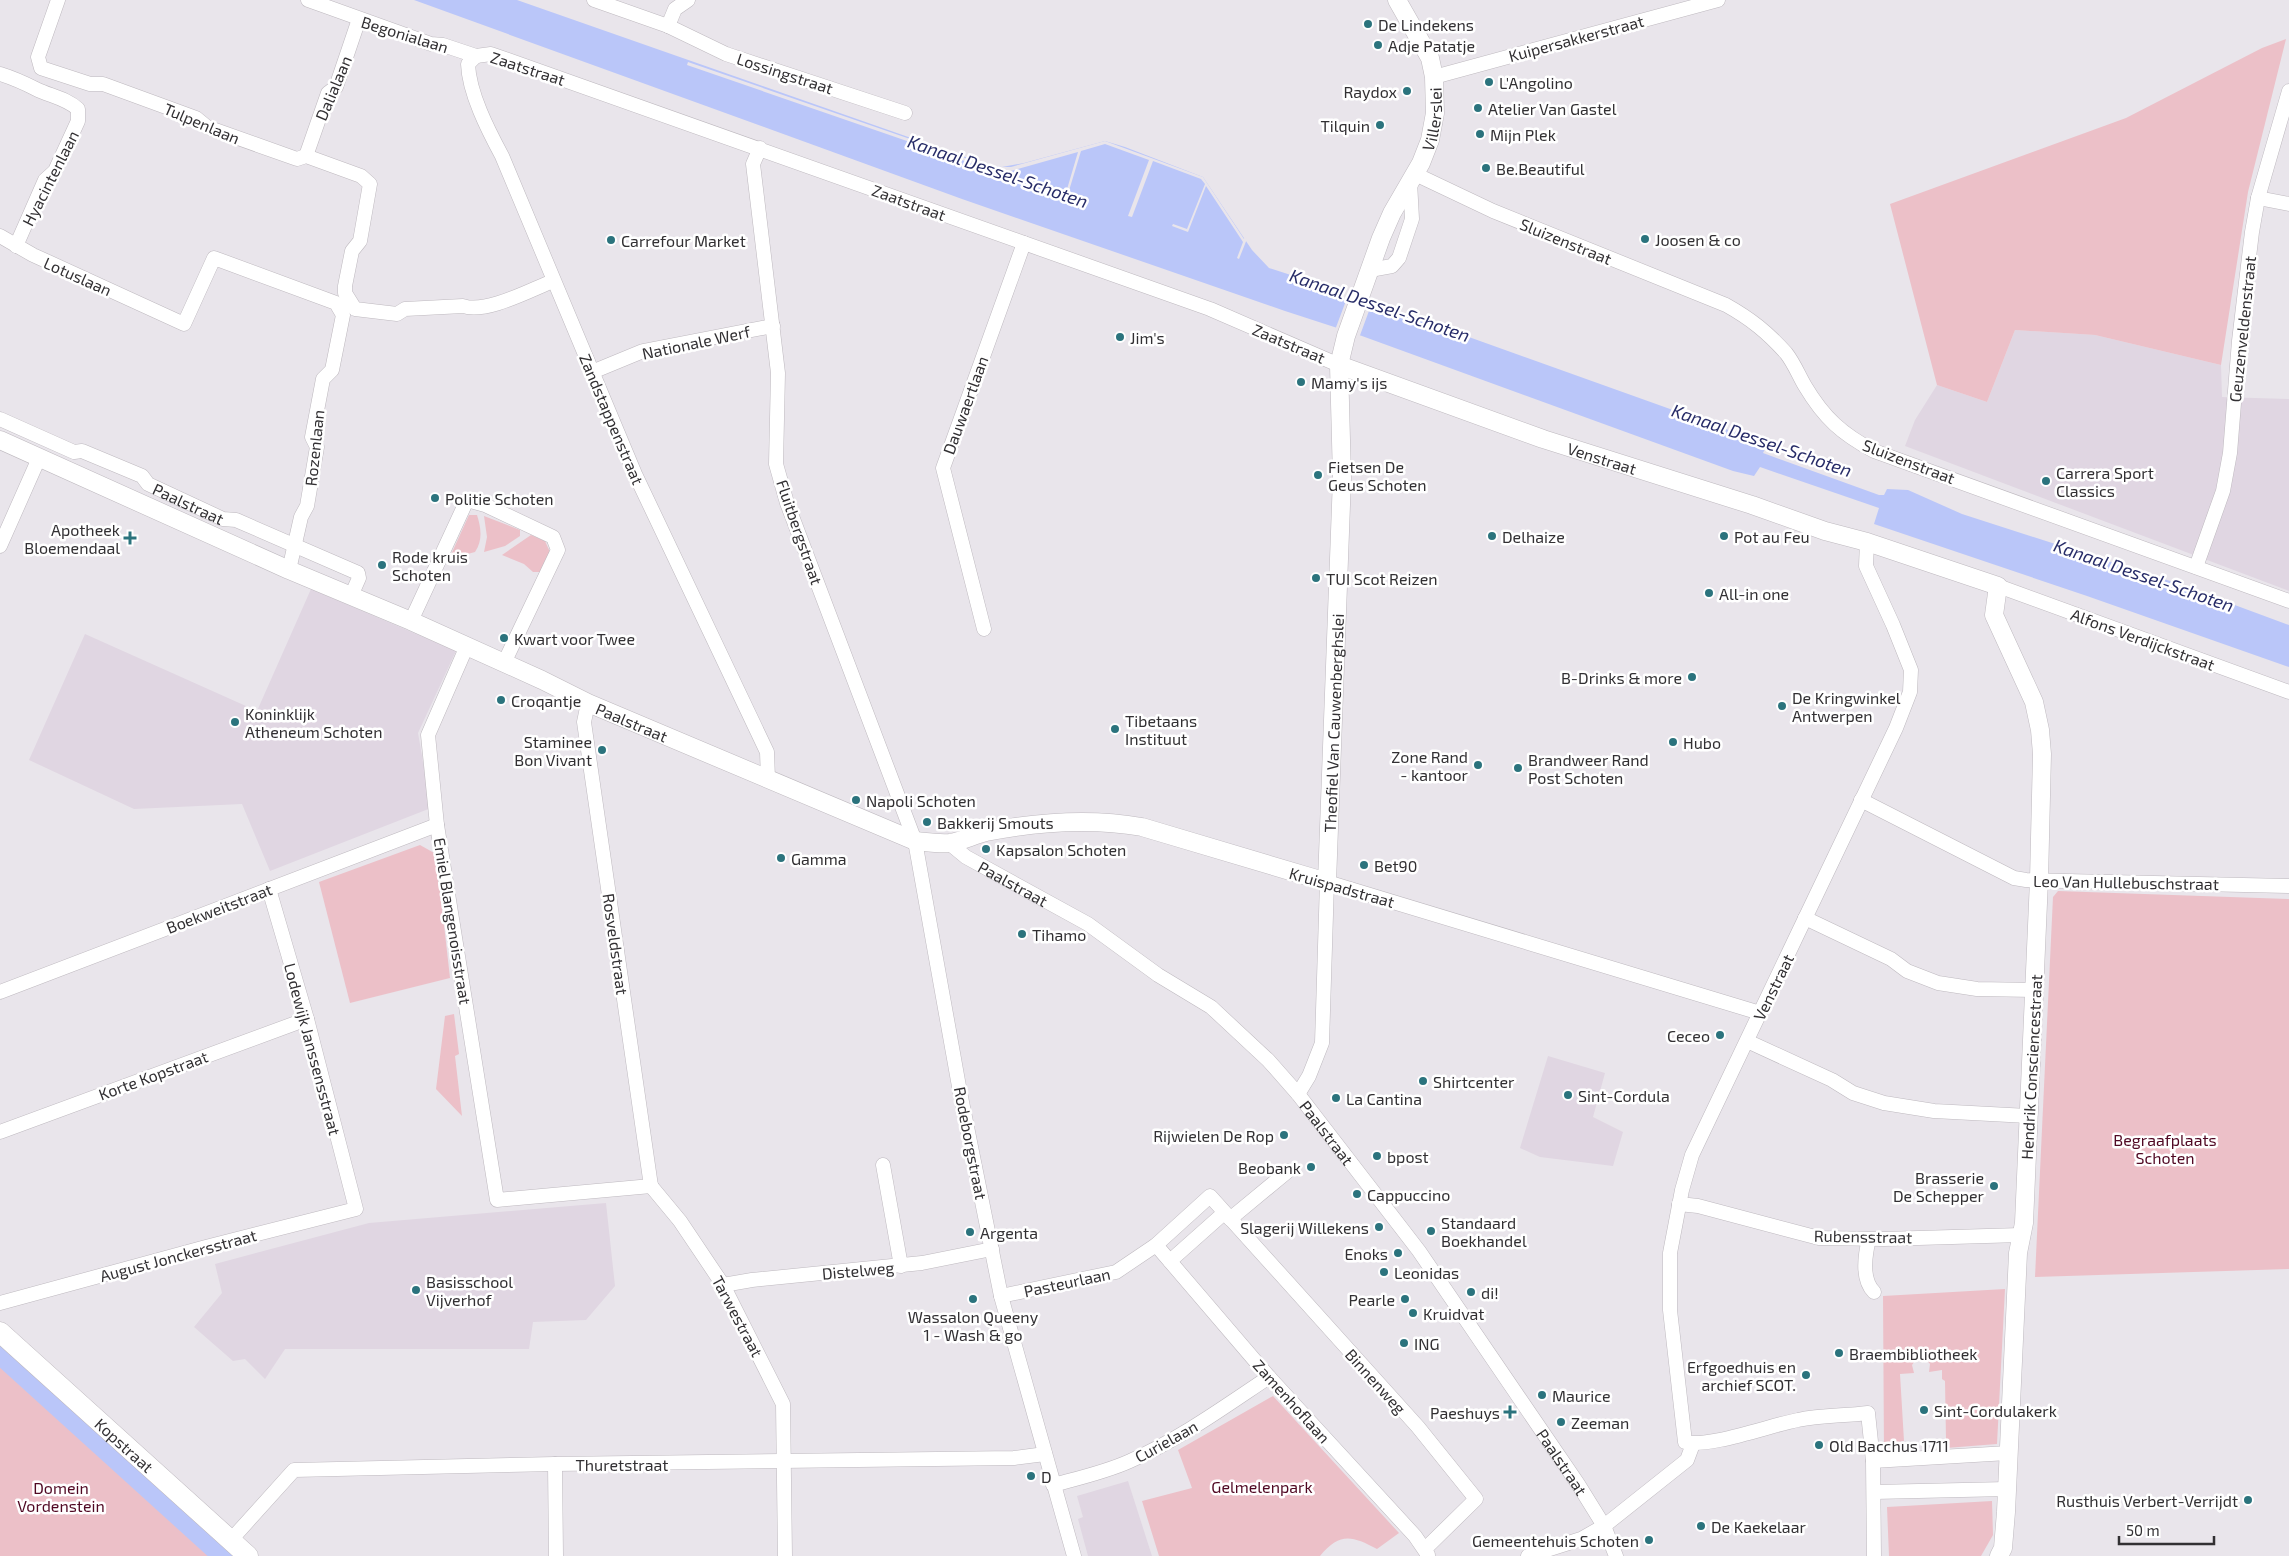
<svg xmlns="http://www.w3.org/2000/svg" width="2289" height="1556" font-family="'Exo 2',sans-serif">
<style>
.built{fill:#e0d6e2}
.green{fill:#ecc0c8}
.water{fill:#bac6f9}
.pier{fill:#e9e5eb}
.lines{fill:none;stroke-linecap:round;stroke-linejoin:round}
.river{stroke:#bac6f9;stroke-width:22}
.minor-casing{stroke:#beb9bf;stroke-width:15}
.tertiary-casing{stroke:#beb9bf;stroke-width:19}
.secondary-casing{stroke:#beb9bf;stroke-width:21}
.minor{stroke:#fff;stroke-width:14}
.tertiary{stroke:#fff;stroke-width:18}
.secondary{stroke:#fff;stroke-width:20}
.poi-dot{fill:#2b737d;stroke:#fff;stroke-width:2}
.labels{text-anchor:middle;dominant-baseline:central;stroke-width:5;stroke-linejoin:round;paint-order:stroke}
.poi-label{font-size:16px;fill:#323033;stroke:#fff;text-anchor:start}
.street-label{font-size:16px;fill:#323033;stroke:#fff}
.park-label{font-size:16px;fill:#500823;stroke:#fff}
.water-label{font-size:18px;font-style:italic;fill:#272c68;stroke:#fff}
</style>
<rect width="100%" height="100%" fill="#e9e5eb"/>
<g class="built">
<polygon points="2015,330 2095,335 2221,365 2222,397 2289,399 2289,591 1905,446 1915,420 1937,385 1987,402"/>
<polygon points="311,589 456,651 418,733 431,808 270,871 242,804 134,809 29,760 85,634 257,711"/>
<polygon points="1548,1056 1605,1073 1593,1117 1623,1132 1613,1166 1540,1157 1520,1148"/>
<polygon points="606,1203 615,1286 586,1320 533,1322 529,1349 285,1349 265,1379 245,1359 233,1361 194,1327 222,1293 215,1264 369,1223"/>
<polygon points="1128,1481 1152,1556 1088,1556 1078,1519 1083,1517 1077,1496"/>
</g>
<g class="green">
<polygon points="2286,39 2248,192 2221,365 2095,335 2015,330 1987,402 1937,385 1890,204 2126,118 2262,48"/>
<path d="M469 515H477C481 528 483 540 475 552L449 559Z"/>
<polygon points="484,516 520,530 520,536 505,546 484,552 487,537"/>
<polygon points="531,535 545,541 550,552 542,572 533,572 524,564 502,555"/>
<polygon points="420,845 436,854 450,978 350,1003 319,882"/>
<polygon points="2058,891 2289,899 2289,1269 2035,1277 2053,897"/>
<polygon points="454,1014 459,1054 455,1056 462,1116 436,1089 445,1016"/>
<polygon points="2005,1289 1997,1444 1946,1448 1948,1440 1946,1440 1945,1381 1942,1379 1942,1370 1929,1372 1930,1364 1925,1358 1917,1358 1912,1365 1914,1373 1900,1374 1904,1441 1890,1443 1890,1454 1884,1454 1883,1296"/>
<polygon points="0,1347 230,1556 0,1556"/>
<path d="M1273 1396 1399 1533 1377 1549C1352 1536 1340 1532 1320 1556H1159L1142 1501 1192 1488 1178 1450Z"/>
<polygon points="1992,1501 1993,1535 1981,1556 1889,1556 1887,1507"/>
</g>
<polygon class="water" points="414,0 517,0 991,166 1002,167 1024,163 1105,141 1125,147 1203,177 1252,250 1269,268 1334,289 1332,296 1370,309 1374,303 1726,429 1767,445 1763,453 1879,495 1884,495 1887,489 1908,490 1962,514 2170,581 2289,625 2289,667 2087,596 1874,524 1879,508 1760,467 1754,476 1733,471 1362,336 1285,311 962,199"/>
<g class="pier">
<polygon points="688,62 991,167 1011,167 1105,141 1203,177 1244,239 1245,236 1247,239 1239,259 1237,258 1243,242 1206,186 1188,232 1172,226 1173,224 1187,229 1205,184 1201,179 1153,161 1132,217 1128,216 1149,160 1105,144 1081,151 1068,194 1088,201 1088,203 1065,196 1078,152 1011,171 991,170 687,65"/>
<polygon points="1347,298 1369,307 1373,300 1359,338 1335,330"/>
</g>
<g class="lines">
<polyline class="river" points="0,1353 224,1556"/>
<defs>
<g id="minor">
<path d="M58 0 38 57 41 68 90 84H103L196 118 207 127 297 159 306 156 361 176 370 184 360 241 352 251 345 286V293L355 309 397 314 405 309 463 306C486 314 530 290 553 281"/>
<polyline points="308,0 431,44 443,45 476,56"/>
<polyline points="594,0 668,26 726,54 905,113"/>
<polyline points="668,26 675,9 688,0"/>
<polyline points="476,56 491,54 1210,309 1339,365"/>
<path d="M476 56 468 64C469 93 488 130 502 156L635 474 767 752 768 779"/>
<path d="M0 74C13 78 24 83 36 89 50 96 66 98 78 109V121L55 171 45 180 16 246"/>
<polyline points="1434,77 1718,0"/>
<polyline points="760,148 753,164 778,373 776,464 787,503 915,841 960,1092 1001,1296 1074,1556"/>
<polyline points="306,156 328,93 336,87 359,19"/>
<path d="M1415 174 1493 211 1726 305C1751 319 1767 332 1786 353 1794 363 1799 376 1805 386 1824 418 1842 434 1874 451L2289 601"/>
<polyline points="2258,198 2289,204"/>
<polyline points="0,236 33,255 184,324 214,258 336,303 343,315 332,370 323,379 312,437 317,447 307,506 301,517 289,570"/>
<polyline points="1370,270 1392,266 1399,258 1412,219 1410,182"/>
<polyline points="592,372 643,351 773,326"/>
<path id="s1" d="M0 419 74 452 82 451 142 476 148 484 223 519 236 520 358 573 359 578 351 596"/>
<path d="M1867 542 1866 566 1893 625 1911 670 1910 692 1896 728 1692 1155 1682 1190 1670 1253V1310L1685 1442C1709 1448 1771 1425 1798 1420 1821 1415 1845 1416 1868 1413L1873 1461 1874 1556"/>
<polyline points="0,546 39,458"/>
<polyline points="2196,567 2223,491 2230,453 2239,341 2252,232 2258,198 2289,91"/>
<polyline points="1998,586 2289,692"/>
<polyline points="411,621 467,500 485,505 553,537 558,550 504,663"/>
<polyline points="984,629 943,468 1024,243"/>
<polyline points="466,648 428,735 437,825 497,1200 651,1186"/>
<polyline points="588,703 584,722 651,1186"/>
<polyline points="1861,800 2014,878 2026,880 2289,886"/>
<path id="s2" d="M949 843 966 857 1088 924 1158 975 1211 1007 1268 1060 1298 1094 1419 1251 1578 1484 1604 1526 1616 1556"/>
<polyline points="1805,918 1891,959 1907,971 1938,983 1977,989 2035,990"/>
<polyline points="0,992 437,825"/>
<polyline points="1747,1041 1832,1080 1853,1093 1884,1103 1934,1111 2028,1116"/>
<polyline points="1298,1094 1309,1076 1322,1043 1327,882 1760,1013"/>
<polyline points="0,1132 307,1019"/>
<polyline points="883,1165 901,1266"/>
<polyline points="651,1186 680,1221 723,1285 783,1404 785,1556"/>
<polyline points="1679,1204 1698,1206 1819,1238 1884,1239 2021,1235"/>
<polyline points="1230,1219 1288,1171"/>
<path d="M1869 1239C1865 1255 1861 1279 1874 1292"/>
<polyline points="1156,1245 1269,1377 1415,1536 1428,1555"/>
<polyline points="1170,1261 1224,1213"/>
<polyline points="723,1285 752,1280 922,1263 992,1249"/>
<polyline points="1001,1296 1116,1272 1156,1245 1210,1196 1418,1427 1476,1499 1425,1549"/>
<polyline points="0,1303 206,1247 356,1209 307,1019 269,889"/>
<polyline points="1873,1461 2008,1453"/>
<polyline points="555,1464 556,1556"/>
<path d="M1053 1485C1079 1478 1106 1472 1130 1461 1180 1439 1224 1407 1269 1377"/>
<polyline points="1874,1492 2007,1489"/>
<polyline points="230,1541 294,1470 555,1464 1014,1458 1045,1454"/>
<polyline points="1528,1556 1581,1539 1604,1526 1687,1460 1693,1444"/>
</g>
<g id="tertiary">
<path id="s3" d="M1339 365 1543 439 1752 505 1825 531 1867 542 1998 586 1994 615 2034 702 2040 730 2042 754 2039 880 2024 1223 2018 1253 2006 1512 2003 1548 1999 1556"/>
<path id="s4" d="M0 440 289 570 411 621 542 680 588 703 915 841C926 842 939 844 950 843 962 841 974 835 986 832 1037 822 1091 818 1142 827L1327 882 1342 478 1339 365 1346 336 1381 238 1392 213 1421 163 1430 140 1435 113 1434 77 1430 58 1397 0"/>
</g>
<g id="secondary">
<path id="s5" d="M0 1332 248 1556"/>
</g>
</defs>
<use href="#minor" class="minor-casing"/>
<use href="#tertiary" class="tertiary-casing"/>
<use href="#secondary" class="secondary-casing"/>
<use href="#minor" class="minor"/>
<use href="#tertiary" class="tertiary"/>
<use href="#secondary" class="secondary"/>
</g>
<g class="poi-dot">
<circle cx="1368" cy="24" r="5"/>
<circle cx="1378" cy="45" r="5"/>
<circle cx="1489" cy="82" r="5"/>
<circle cx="1407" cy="91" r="5"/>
<circle cx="1478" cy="108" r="5"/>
<circle cx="1380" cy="125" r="5"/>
<circle cx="1480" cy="134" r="5"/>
<circle cx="1486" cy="168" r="5"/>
<circle cx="1645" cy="239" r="5"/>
<circle cx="611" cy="240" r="5"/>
<circle cx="1120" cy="337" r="5"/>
<circle cx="1301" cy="382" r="5"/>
<circle cx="1318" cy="475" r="5"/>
<circle cx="2046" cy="481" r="5"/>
<circle cx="435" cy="498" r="5"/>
<circle cx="1492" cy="536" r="5"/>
<circle cx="1724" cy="536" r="5"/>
<path d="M127.5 530.5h5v5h5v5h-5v5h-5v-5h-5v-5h5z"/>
<circle cx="382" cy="565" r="5"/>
<circle cx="1316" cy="578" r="5"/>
<circle cx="1709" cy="593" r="5"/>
<circle cx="504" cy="638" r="5"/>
<circle cx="1692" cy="677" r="5"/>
<circle cx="501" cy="700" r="5"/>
<circle cx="1782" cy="706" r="5"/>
<circle cx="235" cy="722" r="5"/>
<circle cx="1115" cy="729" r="5"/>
<circle cx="1673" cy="742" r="5"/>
<circle cx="602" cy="750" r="5"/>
<circle cx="1478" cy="765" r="5"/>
<circle cx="1518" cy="768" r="5"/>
<circle cx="856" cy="800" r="5"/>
<circle cx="927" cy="822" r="5"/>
<circle cx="986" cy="849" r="5"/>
<circle cx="781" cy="858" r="5"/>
<circle cx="1364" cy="865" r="5"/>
<circle cx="1022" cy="934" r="5"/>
<circle cx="1720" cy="1035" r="5"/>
<circle cx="1423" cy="1081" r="5"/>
<circle cx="1568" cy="1095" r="5"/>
<circle cx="1336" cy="1098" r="5"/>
<circle cx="1284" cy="1135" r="5"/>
<circle cx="1377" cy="1156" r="5"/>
<circle cx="1311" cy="1167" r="5"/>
<circle cx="1994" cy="1186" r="5"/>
<circle cx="1357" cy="1194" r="5"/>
<circle cx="1379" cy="1227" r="5"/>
<circle cx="1431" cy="1231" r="5"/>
<circle cx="970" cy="1232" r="5"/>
<circle cx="1398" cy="1253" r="5"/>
<circle cx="1384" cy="1272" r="5"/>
<circle cx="416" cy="1290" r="5"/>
<circle cx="1471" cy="1292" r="5"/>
<circle cx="973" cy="1299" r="5"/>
<circle cx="1405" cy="1299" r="5"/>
<circle cx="1413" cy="1313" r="5"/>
<circle cx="1404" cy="1343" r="5"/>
<circle cx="1839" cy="1353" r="5"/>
<circle cx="1806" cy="1375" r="5"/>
<circle cx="1542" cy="1395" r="5"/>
<circle cx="1924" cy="1410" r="5"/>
<path d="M1507.5 1404.5h5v5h5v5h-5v5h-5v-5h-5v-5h5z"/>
<circle cx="1561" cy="1422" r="5"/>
<circle cx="1819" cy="1445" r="5"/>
<circle cx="1031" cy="1476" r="5"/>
<circle cx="2248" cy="1500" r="5"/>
<circle cx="1701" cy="1526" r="5"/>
<circle cx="1649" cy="1540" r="5"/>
</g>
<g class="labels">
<g class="poi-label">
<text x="1378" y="24">De Lindekens</text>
<text x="1388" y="45">Adje Patatje</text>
<text x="1499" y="82">L'Angolino</text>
<text x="1397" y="91" text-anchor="end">Raydox</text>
<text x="1488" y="108">Atelier Van Gastel</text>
<text x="1370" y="125" text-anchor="end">Tilquin</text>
<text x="1490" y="134">Mijn Plek</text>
<text x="1496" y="168">Be.Beautiful</text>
<text x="1655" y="239">Joosen &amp; co</text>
<text x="621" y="240">Carrefour Market</text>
<text x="1130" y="337">Jim's</text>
<text x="1311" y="382">Mamy's ijs</text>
<text x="1328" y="466">Fietsen De<tspan x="1328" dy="18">Geus Schoten</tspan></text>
<text x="2056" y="472">Carrera Sport<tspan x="2056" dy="18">Classics</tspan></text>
<text x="445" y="498">Politie Schoten</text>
<text x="120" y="529" text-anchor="end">Apotheek<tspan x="120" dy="18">Bloemendaal</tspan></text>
<text x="1502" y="536">Delhaize</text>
<text x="1734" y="536">Pot au Feu</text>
<text x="392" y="556">Rode kruis<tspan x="392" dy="18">Schoten</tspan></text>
<text x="1326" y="578">TUI Scot Reizen</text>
<text x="1719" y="593">All-in one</text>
<text x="514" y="638">Kwart voor Twee</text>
<text x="1682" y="677" text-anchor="end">B-Drinks &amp; more</text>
<text x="1792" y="697">De Kringwinkel<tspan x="1792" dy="18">Antwerpen</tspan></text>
<text x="511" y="700">Croqantje</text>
<text x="245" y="713">Koninklijk<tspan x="245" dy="18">Atheneum Schoten</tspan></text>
<text x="1125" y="720">Tibetaans<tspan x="1125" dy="18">Instituut</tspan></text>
<text x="592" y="741" text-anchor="end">Staminee<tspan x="592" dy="18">Bon Vivant</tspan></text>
<text x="1683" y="742">Hubo</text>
<text x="1468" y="756" text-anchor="end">Zone Rand<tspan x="1468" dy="18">- kantoor</tspan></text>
<text x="1528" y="759">Brandweer Rand<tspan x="1528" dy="18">Post Schoten</tspan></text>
<text x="866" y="800">Napoli Schoten</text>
<text x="937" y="822">Bakkerij Smouts</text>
<text x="996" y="849">Kapsalon Schoten</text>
<text x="791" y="858">Gamma</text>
<text x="1374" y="865">Bet90</text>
<text x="1032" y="934">Tihamo</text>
<text x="1710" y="1035" text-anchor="end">Ceceo</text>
<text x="1433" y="1081">Shirtcenter</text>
<text x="1578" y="1095">Sint-Cordula</text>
<text x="1346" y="1098">La Cantina</text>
<text x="1274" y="1135" text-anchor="end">Rijwielen De Rop</text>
<text x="1387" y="1156">bpost</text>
<text x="1301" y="1167" text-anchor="end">Beobank</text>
<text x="1984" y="1177" text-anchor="end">Brasserie<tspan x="1984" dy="18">De Schepper</tspan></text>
<text x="1367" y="1194">Cappuccino</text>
<text x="1441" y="1222">Standaard<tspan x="1441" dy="18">Boekhandel</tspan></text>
<text x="1369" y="1227" text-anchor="end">Slagerij Willekens</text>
<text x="980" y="1232">Argenta</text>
<text x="1388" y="1253" text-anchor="end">Enoks</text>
<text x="1394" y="1272">Leonidas</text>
<text x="426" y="1281">Basisschool<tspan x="426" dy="18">Vijverhof</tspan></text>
<text x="1481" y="1292">di!</text>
<text x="1395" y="1299" text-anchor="end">Pearle</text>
<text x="1423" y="1313">Kruidvat</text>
<text x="973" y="1316" text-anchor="middle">Wassalon Queeny<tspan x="973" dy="18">1 - Wash &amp; go</tspan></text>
<text x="1414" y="1343">ING</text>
<text x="1849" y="1353">Braembibliotheek</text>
<text x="1796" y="1366" text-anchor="end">Erfgoedhuis en<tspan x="1796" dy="18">archief SCOT.</tspan></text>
<text x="1552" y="1395">Maurice</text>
<text x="1934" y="1410">Sint-Cordulakerk</text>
<text x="1500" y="1412" text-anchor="end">Paeshuys</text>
<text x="1571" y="1422">Zeeman</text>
<text x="1829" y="1445">Old Bacchus 1711</text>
<text x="1041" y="1476">D</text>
<text x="2238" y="1500" text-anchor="end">Rusthuis Verbert-Verrijdt</text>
<text x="1711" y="1526">De Kaekelaar</text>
<text x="1639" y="1540" text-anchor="end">Gemeentehuis Schoten</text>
</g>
<g class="street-label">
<text transform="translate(405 34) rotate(17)">Begonialaan</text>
<text transform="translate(1576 38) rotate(-15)">Kuipersakkerstraat</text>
<text transform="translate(528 68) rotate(18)">Zaatstraat</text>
<text transform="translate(785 73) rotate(18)">Lossingstraat</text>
<text transform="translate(333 88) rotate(-67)">Dalialaan</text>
<text stroke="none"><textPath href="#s4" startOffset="2204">Villerslei</textPath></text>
<text transform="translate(202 123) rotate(23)">Tulpenlaan</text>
<text transform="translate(50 178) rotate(-63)">Hyacintenlaan</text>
<text transform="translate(909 202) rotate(20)">Zaatstraat</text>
<text transform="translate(1566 241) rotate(22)">Sluizenstraat</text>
<text transform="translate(78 276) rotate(24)">Lotuslaan</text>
<text transform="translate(2242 329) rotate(-84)">Geuzenveldenstraat</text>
<text transform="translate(696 342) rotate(-12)">Nationale Werf</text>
<text transform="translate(1289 343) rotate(23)">Zaatstraat</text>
<text transform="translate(965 405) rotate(-70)">Dauwaertlaan</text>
<text transform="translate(612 419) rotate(67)">Zandstappenstraat</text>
<text transform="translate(314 448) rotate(-84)">Rozenlaan</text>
<text stroke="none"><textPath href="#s3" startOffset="279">Venstraat</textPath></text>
<text transform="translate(1909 461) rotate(21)">Sluizenstraat</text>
<text stroke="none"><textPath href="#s1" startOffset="209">Paalstraat</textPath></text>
<text transform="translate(800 532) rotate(71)">Fluitbergstraat</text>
<text transform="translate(2143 639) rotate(20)">Alfons Verdijckstraat</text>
<text stroke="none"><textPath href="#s4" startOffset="692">Paalstraat</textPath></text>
<text stroke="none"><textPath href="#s4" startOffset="1581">Theofiel Van Cauwenberghslei</textPath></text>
<text transform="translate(2126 882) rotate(1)">Leo Van Hullebuschstraat</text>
<text stroke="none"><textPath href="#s2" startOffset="76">Paalstraat</textPath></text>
<text transform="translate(1342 887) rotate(16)">Kruispadstraat</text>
<text transform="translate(219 908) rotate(-21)">Boekweitstraat</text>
<text transform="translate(453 921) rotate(81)">Emiel Blangenoisstraat</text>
<text transform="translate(616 944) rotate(82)">Rosveldstraat</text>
<text transform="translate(1773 987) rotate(-64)">Venstraat</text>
<text transform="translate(313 1049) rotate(75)">Lodewijk Janssensstraat</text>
<text transform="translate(2031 1067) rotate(-87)">Hendrik Consciencestraat</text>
<text transform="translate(153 1075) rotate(-20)">Korte Kopstraat</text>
<text stroke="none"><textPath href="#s2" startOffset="481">Paalstraat</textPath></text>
<text transform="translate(971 1143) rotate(79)">Rodeborgstraat</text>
<text transform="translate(1863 1236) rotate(1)">Rubensstraat</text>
<text transform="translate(178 1255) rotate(-15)">August Jonckersstraat</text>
<text transform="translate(858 1270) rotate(-5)">Distelweg</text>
<text transform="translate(1067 1282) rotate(-12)">Pasteurlaan</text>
<text transform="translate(738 1316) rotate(62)">Tarwestraat</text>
<text transform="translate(1376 1381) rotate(48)">Binnenweg</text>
<text transform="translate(1292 1401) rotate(48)">Zamenhoflaan</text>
<text transform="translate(1166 1441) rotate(-29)">Curielaan</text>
<text stroke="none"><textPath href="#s5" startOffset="168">Kopstraat</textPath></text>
<text stroke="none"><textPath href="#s2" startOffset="886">Paalstraat</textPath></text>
<text x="622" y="1464">Thuretstraat</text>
</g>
<g class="park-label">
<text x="2165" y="1139">Begraafplaats<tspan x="2165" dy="18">Schoten</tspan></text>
<text x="1262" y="1486">Gelmelenpark</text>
<text x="61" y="1487">Domein<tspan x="61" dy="18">Vordenstein</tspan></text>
</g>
<g class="water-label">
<text transform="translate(998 171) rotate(19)">Kanaal Dessel-Schoten</text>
<text transform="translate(1380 305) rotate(19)">Kanaal Dessel-Schoten</text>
<text transform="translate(1762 440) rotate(19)">Kanaal Dessel-Schoten</text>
<text transform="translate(2144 575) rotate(19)">Kanaal Dessel-Schoten</text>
</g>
</g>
<path d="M2119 1536v8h95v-8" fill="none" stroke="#323033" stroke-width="2.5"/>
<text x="2126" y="1536" font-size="15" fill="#323033" stroke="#ffffff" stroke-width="4" paint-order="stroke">50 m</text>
</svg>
